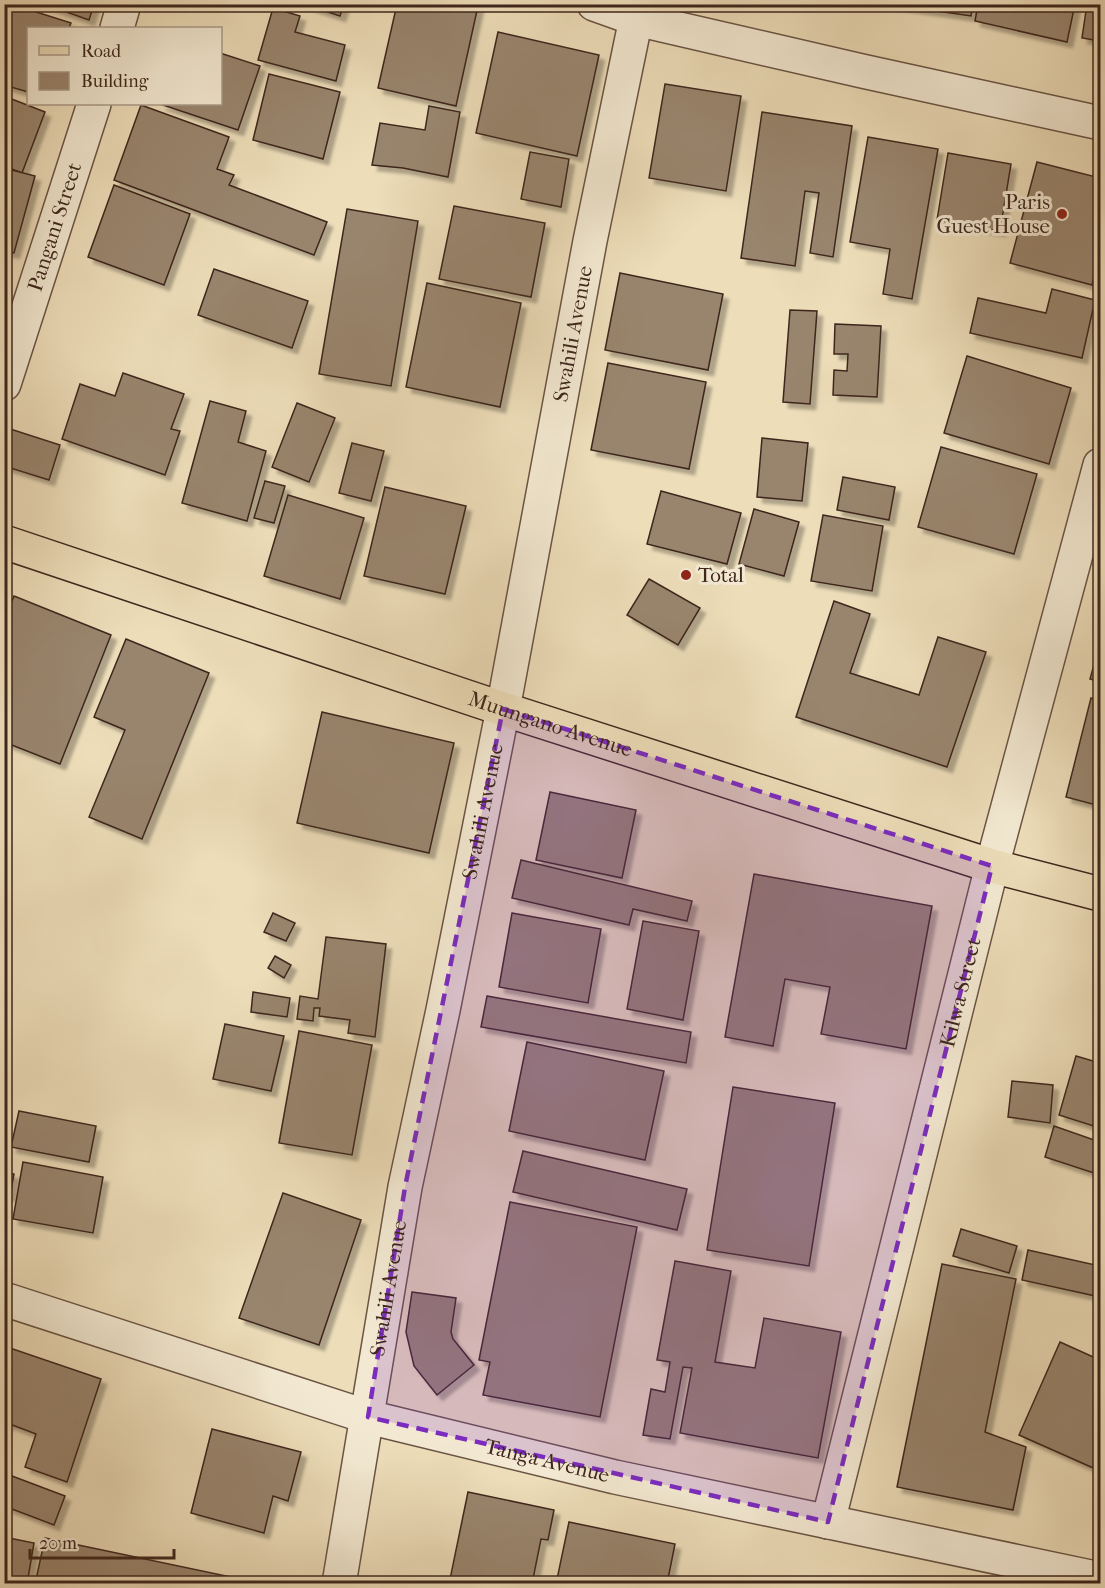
<svg xmlns="http://www.w3.org/2000/svg" width="1105" height="1588" font-family="'IM FELL French Canon',serif">
<style>
.building{fill:#99856e;stroke:#3e261d;stroke-width:1.5;filter:url(#shadow)}
.lines{fill:none;stroke-linecap:round;stroke-linejoin:round}
.minor-casing{stroke:#6a5444;stroke-width:36}
.major-casing{stroke:#3e261d;stroke-width:36}
.minor{stroke:#f3e9d2;stroke-width:33}
.major{stroke:#edddb9;stroke-width:33}
.marked{fill:#7b2cbf;fill-opacity:0.2;stroke:#7b2cbf;stroke-width:4.5;stroke-dasharray:12 8;stroke-linejoin:round}
.poi-dot{fill:#8f2418;stroke:#f3e9d2;stroke-width:2}
.labels{text-anchor:middle;dominant-baseline:central;stroke-width:6;stroke-linejoin:round;paint-order:stroke}
.poi-label{font-size:21px;fill:#3e261d;stroke:#f3e9d2;text-anchor:end}
.street-label{font-size:21px;fill:#3e261d;stroke:#f3e9d2}
</style>
<defs>
<filter id="shadow"><feDropShadow dx="5.5" dy="5.5" stdDeviation="1.5" flood-color="#0004"/></filter>
</defs>
<rect width="100%" height="100%" fill="#edddb9"/>
<filter id="stains"><feTurbulence type="fractalNoise" baseFrequency=".00333" numOctaves="4"/><feColorMatrix values="0 0 0 0 .2 0 0 0 0 .09 0 0 0 0 .02 0 0 0 .5 -.17"/></filter>
<radialGradient id="worn" r=".72"><stop offset=".6" stop-color="#630" stop-opacity="0"/><stop offset="1" stop-color="#630" stop-opacity=".3"/></radialGradient>
<g class="building">
<polygon points="4,4 11,4 71,23 69,28 28,28 28,92 4,85"/>
<polygon points="44,4 94,4 89,20"/>
<polygon points="304,4 344,4 340,16"/>
<polygon points="397,4 478,6 456,106 378,88"/>
<polygon points="888,4 973,4 971,16"/>
<polygon points="978,4 1075,4 1067,42 975,21"/>
<polygon points="1087,4 1100,4 1100,41 1082,38"/>
<polygon points="273,8 300,16 295,32 345,45 336,81 258,60"/>
<polygon points="498,32 599,55 577,156 476,133"/>
<polygon points="220,53 260,66 238,130 160,104 220,104"/>
<polygon points="269,74 340,92 323,159 253,140"/>
<polygon points="665,84 741,96 726,191 649,178"/>
<polygon points="4,96 45,112 22,173 4,166"/>
<polygon points="141,105 229,137 217,169 234,175 229,185 327,222 314,255 114,180"/>
<polygon points="429,106 460,112 448,177 403,168 372,165 380,123 425,130"/>
<polygon points="762,112 852,126 833,257 810,253 819,193 805,191 795,266 741,258"/>
<polygon points="868,137 938,149 912,299 883,294 890,249 850,242"/>
<polygon points="530,152 569,159 561,207 521,199"/>
<polygon points="948,153 1011,164 1000,231 937,220"/>
<polygon points="1037,162 1100,178 1100,250 1092,285 1010,263"/>
<polygon points="4,168 35,176 14,253 4,251"/>
<polygon points="114,185 190,214 164,285 88,257"/>
<polygon points="454,206 545,223 531,297 439,279"/>
<polygon points="347,209 418,221 391,386 319,374"/>
<polygon points="214,269 308,301 292,348 198,315"/>
<polygon points="620,273 723,294 708,370 605,350"/>
<polygon points="427,283 521,303 500,407 406,387"/>
<polygon points="1052,289 1095,300 1082,358 970,333 978,298 1046,313"/>
<polygon points="790,310 817,311 810,404 783,402"/>
<polygon points="835,324 881,326 877,397 833,395 834,370 847,371 848,354 834,354"/>
<polygon points="967,356 1071,388 1049,464 944,433"/>
<polygon points="608,363 706,382 689,469 591,450"/>
<polygon points="123,373 184,394 171,429 180,431 165,475 62,439 80,384 115,396"/>
<polygon points="210,401 246,411 238,442 266,451 247,521 182,503"/>
<polygon points="297,403 335,418 309,482 272,467"/>
<polygon points="4,427 60,445 49,480 4,466"/>
<polygon points="762,438 808,443 802,501 757,497"/>
<polygon points="352,443 384,451 371,501 339,493"/>
<polygon points="941,447 1037,474 1014,554 918,527"/>
<polygon points="843,477 895,487 889,520 837,510"/>
<polygon points="265,481 285,486 274,523 254,518"/>
<polygon points="385,487 466,506 445,594 364,576"/>
<polygon points="661,491 741,513 727,564 647,544"/>
<polygon points="288,495 364,518 340,599 264,576"/>
<polygon points="754,509 799,522 784,576 739,564"/>
<polygon points="823,515 883,526 872,591 811,581"/>
<polygon points="649,579 700,608 678,645 627,615"/>
<polygon points="14,596 111,635 60,764 4,742 4,621"/>
<polygon points="834,601 870,614 850,673 919,695 938,637 986,652 947,767 796,717"/>
<polygon points="126,639 209,673 142,839 89,817 125,730 94,717"/>
<polygon points="1100,643 1100,682 1090,679"/>
<polygon points="1091,698 1100,701 1100,806 1066,797"/>
<polygon points="322,712 454,743 429,853 297,823"/>
<polygon points="550,792 636,810 622,878 536,860"/>
<polygon points="521,860 692,901 687,921 633,909 629,925 512,898"/>
<polygon points="754,874 932,906 906,1049 821,1034 830,987 785,979 773,1046 725,1037"/>
<polygon points="273,913 295,923 286,941 264,932"/>
<polygon points="512,913 601,929 588,1003 499,987"/>
<polygon points="643,921 699,931 683,1020 627,1009"/>
<polygon points="326,937 386,944 375,1037 348,1033 350,1020 319,1016 320,1008 314,1008 313,1021 297,1019 300,996 318,999"/>
<polygon points="275,956 291,965 284,978 268,968"/>
<polygon points="253,992 290,998 287,1017 251,1012"/>
<polygon points="487,996 691,1032 686,1063 481,1027"/>
<polygon points="225,1024 284,1036 271,1091 213,1079"/>
<polygon points="299,1031 372,1045 352,1155 279,1143"/>
<polygon points="527,1042 664,1071 645,1160 509,1131"/>
<polygon points="1076,1056 1100,1063 1100,1128 1059,1115"/>
<polygon points="1012,1081 1053,1085 1050,1123 1008,1117"/>
<polygon points="733,1087 835,1103 809,1266 707,1250"/>
<polygon points="19,1111 96,1126 89,1162 11,1147"/>
<polygon points="1054,1126 1100,1142 1100,1175 1045,1157"/>
<polygon points="523,1151 687,1189 677,1230 513,1192"/>
<polygon points="23,1162 103,1177 93,1233 13,1219"/>
<polygon points="4,1172 14,1174 10,1196 4,1195"/>
<polygon points="283,1193 361,1220 319,1345 239,1318"/>
<polygon points="510,1202 637,1227 600,1417 483,1395 490,1362 479,1360"/>
<polygon points="961,1229 1017,1246 1009,1273 953,1256"/>
<polygon points="1028,1250 1100,1266 1100,1297 1022,1280"/>
<polygon points="675,1261 731,1271 715,1362 755,1368 764,1318 841,1332 818,1458 680,1433 692,1368 683,1367 670,1439 643,1435 651,1389 665,1392 670,1362 657,1360"/>
<polygon points="942,1264 1016,1279 985,1432 1026,1447 1013,1510 897,1487"/>
<polygon points="412,1292 456,1298 451,1332 453,1339 474,1365 437,1395 414,1366 406,1332"/>
<polygon points="1060,1342 1100,1360 1100,1471 1019,1435"/>
<polygon points="4,1346 101,1379 67,1482 25,1467 36,1434 7,1423 4,1429"/>
<polygon points="212,1429 301,1452 288,1501 273,1496 264,1533 191,1513"/>
<polygon points="4,1473 65,1496 54,1525 4,1506"/>
<polygon points="468,1492 554,1510 548,1540 541,1539 532,1584 449,1584"/>
<polygon points="569,1522 675,1544 667,1584 556,1584"/>
<polygon points="4,1537 34,1543 27,1584 4,1584"/>
<polygon points="45,1538 259,1583 259,1584 35,1584"/>
</g>
<g class="lines">
<defs>
<g id="minor">
<polyline points="594,4 636,19 862,71 1100,123"/>
<polyline points="117,28 124,4"/>
<path id="s1" d="M4 384 94 104"/>
<path id="s2" d="M4 1299 368 1417 615 1477 1100 1579"/>
<path id="s3" d="M828 1522 992 866 1100 465"/>
<path id="s4" d="M339 1584 405 1187 443 1010 503 709 590 241 639 4"/>
</g>
<g id="major">
<path id="s5" d="M4 542 503 709 992 866 1100 894"/>
</g>
</defs>
<use href="#minor" class="minor-casing"/>
<use href="#major" class="major-casing"/>
<use href="#minor" class="minor"/>
<use href="#major" class="major"/>
</g>
<path class="marked" d="M503 709 992 866 828 1522 368 1417 405 1187Z"/>
<g class="poi-dot">
<circle cx="1062" cy="214" r="6"/>
<circle cx="686" cy="575" r="6"/>
</g>
<g class="labels">
<g class="poi-label">
<text x="1050" y="202">Paris<tspan x="1050" dy="24">Guest House</tspan></text>
<text x="698" y="575" text-anchor="start">Total</text>
</g>
<g class="street-label">
<text stroke="none"><textPath href="#s1" startOffset="165">Pangani Street</textPath></text>
<text stroke="none"><textPath href="#s4" startOffset="1272">Swahili Avenue</textPath></text>
<text stroke="none"><textPath href="#s5" startOffset="576">Muungano Avenue</textPath></text>
<text stroke="none"><textPath href="#s4" startOffset="786">Swahili Avenue</textPath></text>
<text stroke="none"><textPath href="#s3" startOffset="546">Kilwa Street</textPath></text>
<text stroke="none"><textPath href="#s4" startOffset="300">Swahili Avenue</textPath></text>
<text stroke="none"><textPath href="#s2" startOffset="567">Tanga Avenue</textPath></text>
</g>
</g>
<rect width="1105" height="1588" fill="none" stroke="#edddb9" stroke-width="24"/>
<rect x="6" y="6" width="1093" height="1576" fill="none" stroke="#3e261d" stroke-width="3"/>
<rect x="12" y="12" width="1081" height="1564" fill="none" stroke="#3e261d" stroke-width="1.5"/>
<rect x="27" y="27" width="195" height="78" fill="#f3e9d2" stroke="#ab9b8a" stroke-width="1.5"/>
<rect x="39" y="46" width="30" height="9" fill="#edddb9" stroke="#ab9b8a" stroke-width="1.5"/>
<text x="81" y="57" font-size="18" fill="#3e261d">Road</text>
<rect x="39" y="72" width="30" height="18" fill="#99856e" stroke="#ab9b8a" stroke-width="1.5"/>
<text x="81" y="87" font-size="18" fill="#3e261d">Building</text>
<path d="M30 1549v9h144v-9" fill="none" stroke="#3e261d" stroke-width="3"/>
<text x="39" y="1549" font-size="18" fill="#3e261d" stroke="#f3e9d2" stroke-width="4.5" paint-order="stroke">20 m</text>
<rect width="100%" height="100%" filter="url(#stains)"/>
<rect width="100%" height="100%" fill="url(#worn)"/>
</svg>
